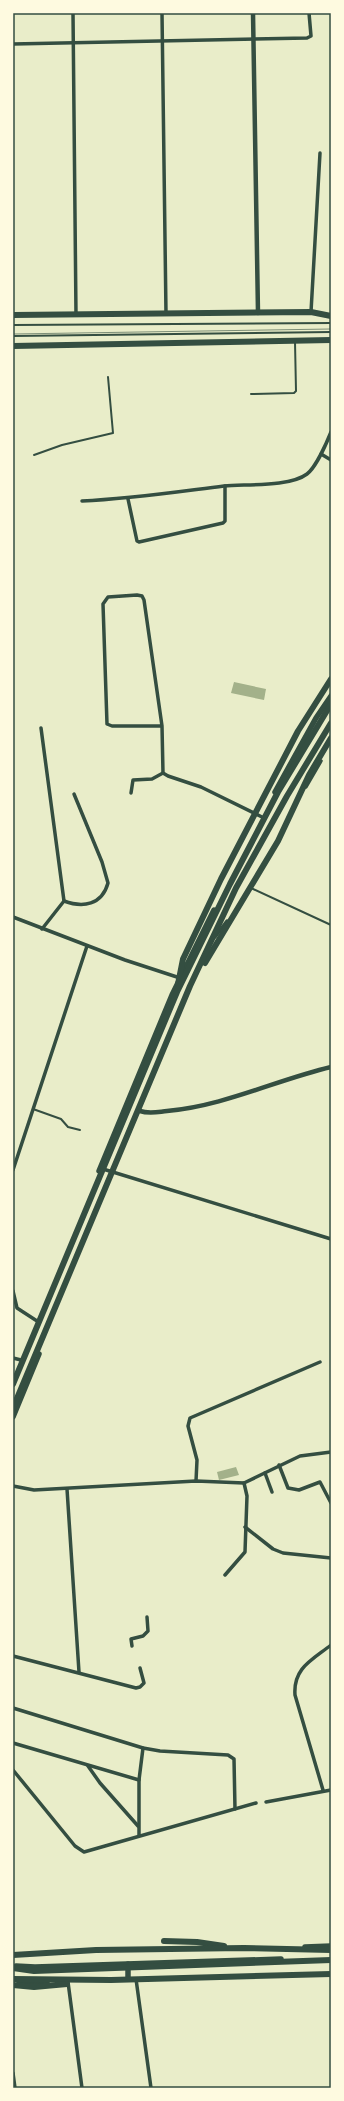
<svg xmlns="http://www.w3.org/2000/svg" width="344" height="2101" font-family="'Space Grotesk',sans-serif">
<style>
.water{fill:#a3b18a}
.lines{fill:none;stroke-linecap:round;stroke-linejoin:round}
.service{stroke:#344e41;stroke-width:2}
.minor{stroke:#344e41;stroke-width:3.5}
.tertiary{stroke:#344e41;stroke-width:4.5}
.primary{stroke:#344e41;stroke-width:5.5}
.trunk{stroke:#344e41;stroke-width:6}
.motorway{stroke:#344e41;stroke-width:6}
.tram{stroke:#7c8e77;stroke-width:1}
.neatline{fill:none;stroke:#344e41;stroke-width:1.5}
</style>
<rect width="100%" height="100%" fill="#e9edc9"/>
<g class="water">
<polygon points="234,682 266,689 264,700 231,693"/>
<polygon points="236,1467 239,1475 219,1480 217,1472"/>
</g>
<g class="lines">
<g class="service">
<polyline points="13,325 331,323"/>
<polyline points="13,336 331,332"/>
<polyline points="251,394 294,393 296,391 295,342"/>
<polyline points="34,455 62,445 113,433 108,377"/>
<polyline points="251,888 331,925"/>
<polyline points="33,1109 61,1119 68,1127 80,1130"/>
</g>
<g class="minor">
<polyline points="73,13 76,315"/>
<polyline points="162,13 166,314"/>
<polyline points="13,44 307,38 311,36 309,13"/>
<polyline points="311,312 320,153"/>
<polyline points="321,454 331,460"/>
<polyline points="128,499 137,541 139,542 223,523 225,521 225,486"/>
<path d="M82 501C130 499 176 492 224 486 246 484 290 487 307 474 316 467 327 442 331 432"/>
<polyline points="162,726 112,726 107,724 103,604 108,597 137,595 142,596 144,600 162,726 163,773 168,776 201,787 262,817"/>
<polyline points="41,728 64,901 42,929"/>
<polyline points="306,787 321,761"/>
<polyline points="131,793 133,780 152,779 163,773"/>
<path d="M64 901C83 908 102 905 108 883L102 862 74 794"/>
<polyline points="13,917 125,960 180,978"/>
<polyline points="215,937 227,921"/>
<polyline points="103,1169 331,1239"/>
<polyline points="13,1170 87,946"/>
<polyline points="13,1291 17,1308 37,1321"/>
<polyline points="13,1358 21,1360"/>
<polyline points="279,1465 288,1488 299,1490 320,1482 331,1503"/>
<polyline points="265,1473 272,1492"/>
<polyline points="196,1481 197,1460 188,1426 190,1418 320,1362"/>
<polyline points="13,1486 34,1490 196,1481 244,1483 300,1456 331,1452"/>
<polyline points="67,1489 79,1672"/>
<polyline points="245,1527 273,1549 283,1553 331,1558"/>
<polyline points="225,1575 245,1552 247,1496 244,1483"/>
<polyline points="132,1646 131,1639 143,1636 148,1631 147,1617"/>
<polyline points="13,1656 136,1688 140,1687 144,1683 140,1668"/>
<polyline points="13,1708 143,1748 160,1751 228,1755 234,1759 235,1809"/>
<polyline points="13,1743 139,1780"/>
<polyline points="88,1766 100,1783 138,1826"/>
<polyline points="13,1770 75,1846 84,1852 256,1803"/>
<path d="M323 1790 295 1695C293 1668 312 1660 331 1645"/>
<polyline points="266,1802 331,1790"/>
<polyline points="139,1835 139,1780 143,1748"/>
<polyline points="136,1979 151,2088"/>
<polyline points="68,1982 82,2088"/>
<polyline points="13,2073 15,2088"/>
</g>
<g class="tertiary">
<polyline points="253,13 258,313"/>
<path d="M140 1111C149 1114 157 1112 167 1111 224 1106 276 1080 331 1067"/>
</g>
<g class="primary">
<polyline points="275,792 316,718 331,696"/>
<polyline points="99,1171 172,995 214,910"/>
<polyline points="13,1417 39,1354"/>
<polyline points="305,1947 331,1946"/>
<polyline points="128,1964 128,1978"/>
<polyline points="16,1966 35,1967 281,1959"/>
<polyline points="19,1982 47,1982"/>
</g>
<g class="trunk">
<polyline points="13,315 311,312 331,316"/>
<polyline points="13,346 331,340"/>
</g>
<g class="motorway">
<polyline points="205,963 278,841 309,775 331,738"/>
<polyline points="178,984 183,959 221,879 298,731 331,679"/>
<polyline points="13,1384 177,992 230,884 278,792 331,704"/>
<polyline points="13,1408 190,986 236,888 287,796 331,723"/>
<polyline points="164,1941 197,1942 224,1946"/>
<polyline points="13,1955 96,1950 244,1948 331,1950"/>
<polyline points="13,1968 34,1971 331,1960"/>
<polyline points="13,1979 111,1980 331,1974"/>
<polyline points="13,1985 34,1987 67,1984"/>
</g>
<polyline class="tram" points="13,334 331,329"/>
</g>
<rect width="344" height="2101" fill="none" stroke="#fefae0" stroke-width="28"/>
<rect x="14" y="14" width="316" height="2073" class="neatline"/>
</svg>
